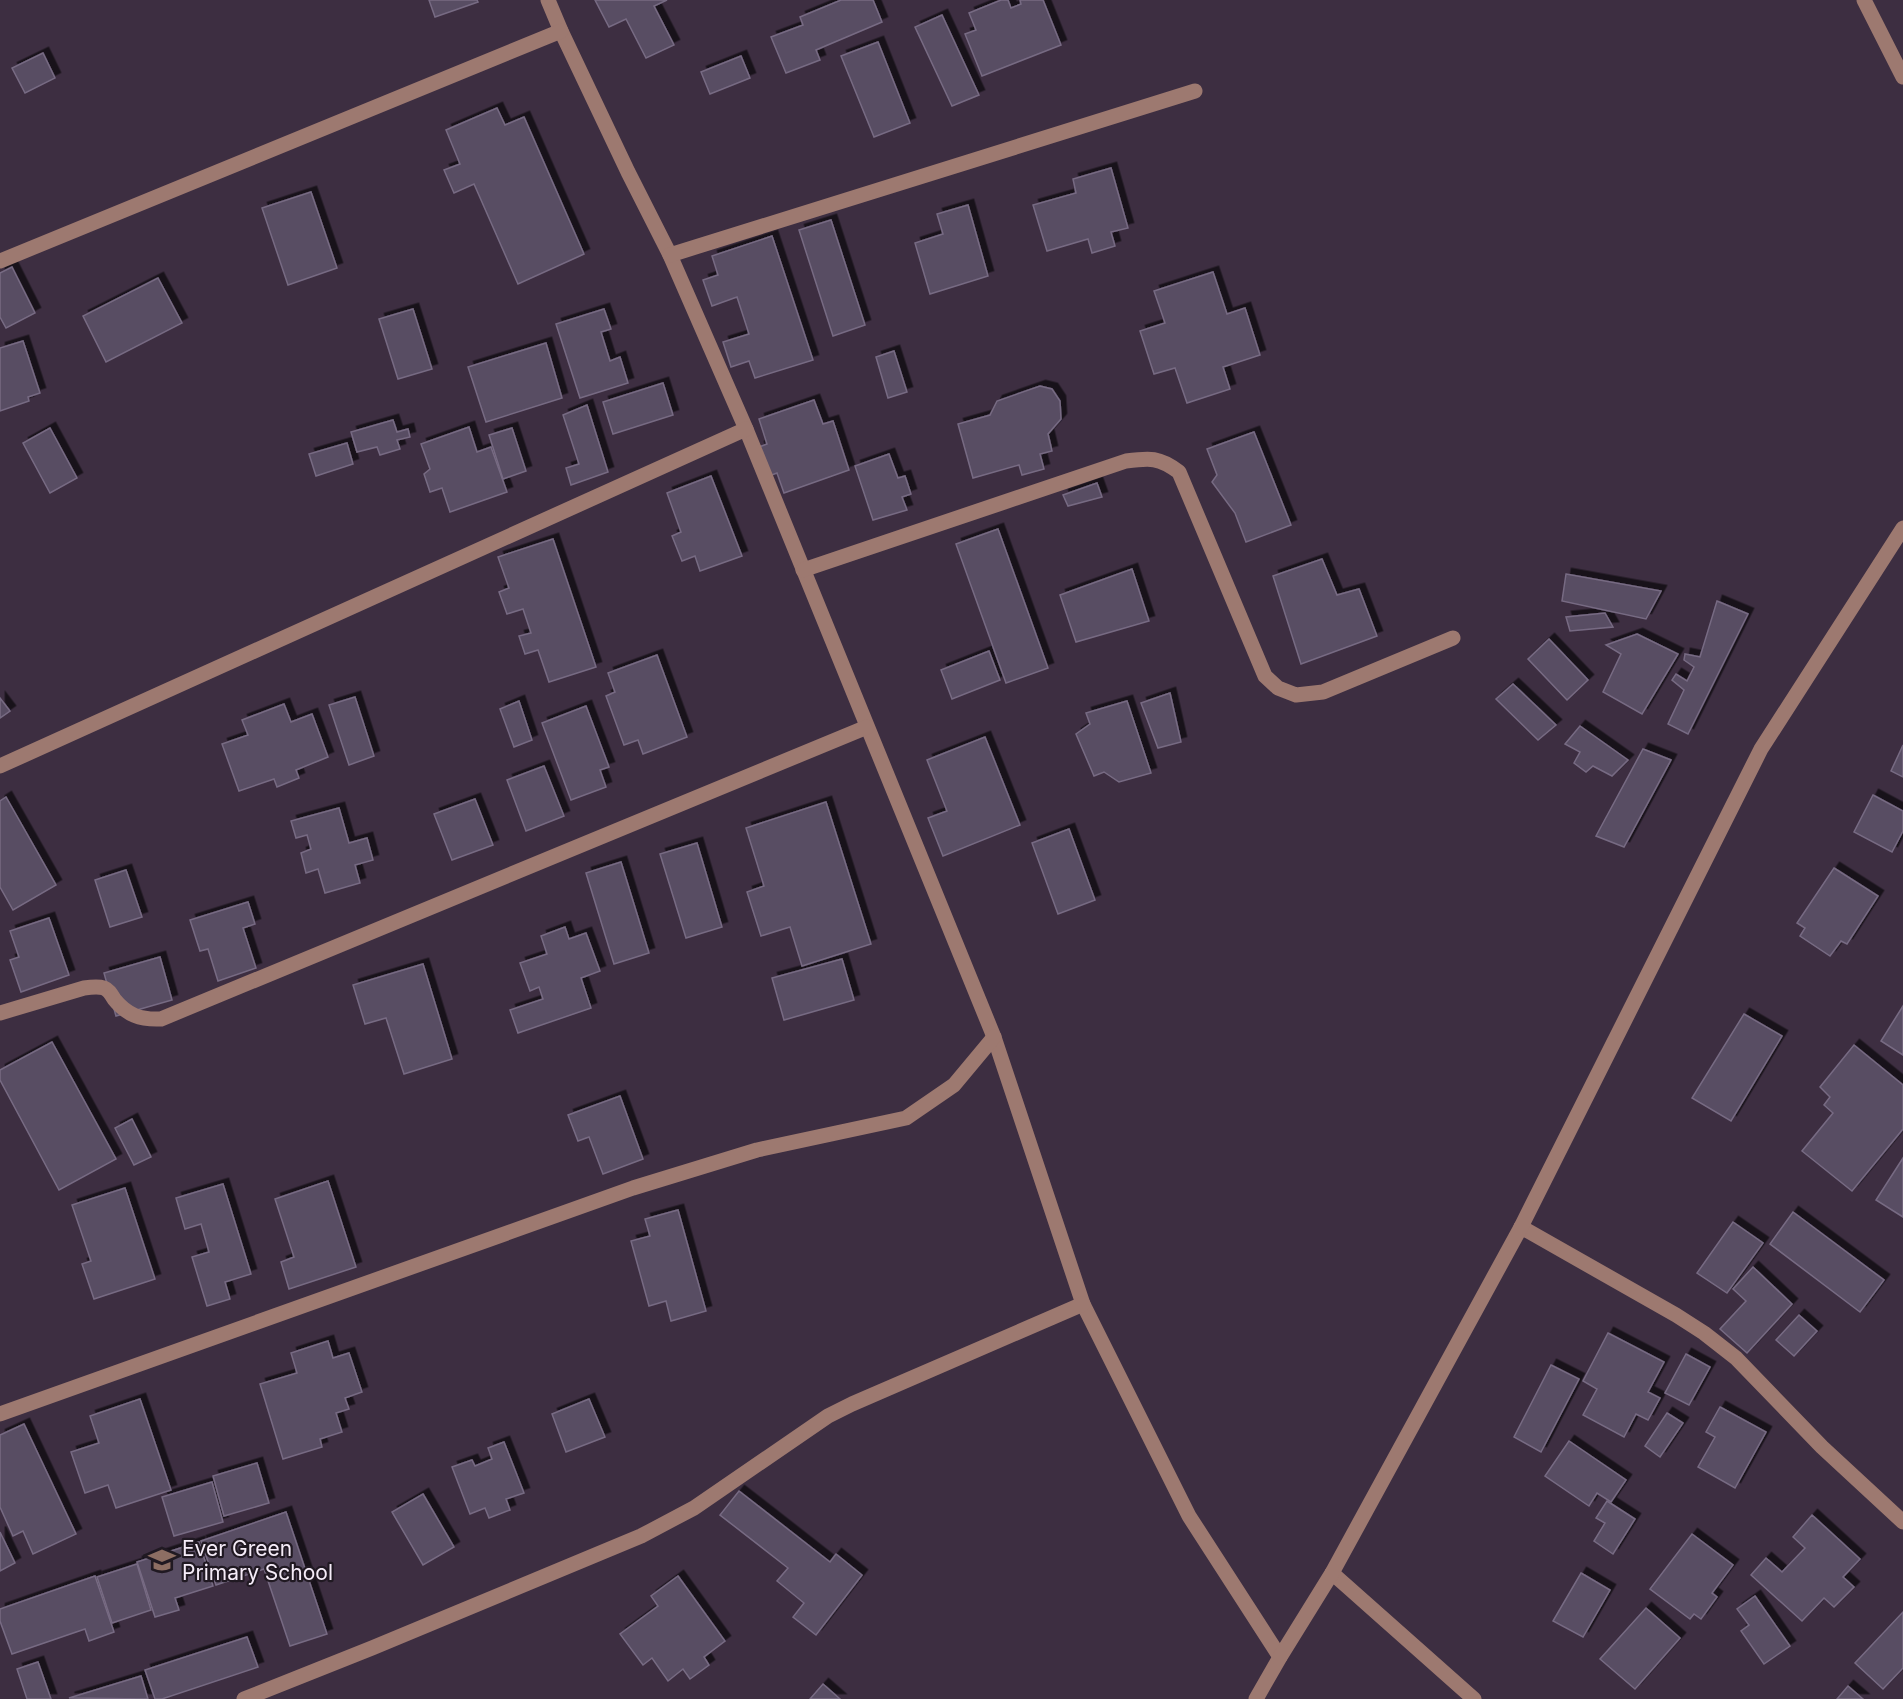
<svg xmlns="http://www.w3.org/2000/svg" width="1903" height="1699" font-family="Inter,sans-serif">
<style>
.building{fill:#584d63;stroke:#776b83;stroke-width:1.5;filter:url(#shadow)}
.lines{fill:none;stroke-linecap:round;stroke-linejoin:round}
.minor{stroke:#9d7970;stroke-width:15}
.labels{text-anchor:middle;dominant-baseline:central;stroke-width:4.5;stroke-linejoin:round;paint-order:stroke}
.poi-label{font-size:21px;fill:#f5ecf8;stroke:#201922;text-anchor:start}
</style>
<defs>
<filter id="shadow"><feDropShadow dx="5.5" dy="-5.5" stdDeviation="0" flood-color="#0009"/></filter>
</defs>
<rect width="100%" height="100%" fill="#3d2e41"/>
<g class="building">
<polygon points="429,0 477,0 478,2 435,17"/>
<polygon points="595,0 667,0 654,6 674,45 646,58 626,19 609,27"/>
<polygon points="841,0 873,0 882,22 816,50 820,60 786,73 771,37 803,25 800,17"/>
<polygon points="1001,0 1008,0 1011,8 1021,4 1020,0 1043,0 1061,45 982,76 965,34 976,30 969,13"/>
<polygon points="942,15 979,95 952,106 915,27"/>
<polygon points="878,42 910,123 874,137 841,56"/>
<polygon points="43,53 55,78 25,93 12,68"/>
<polygon points="741,56 750,78 710,94 701,72"/>
<polygon points="497,108 505,125 524,117 584,254 518,284 474,184 454,193 444,170 460,164 446,130"/>
<polygon points="1111,168 1128,228 1111,232 1115,246 1092,253 1088,239 1047,251 1033,205 1076,193 1073,179"/>
<polygon points="311,192 337,268 288,285 262,208"/>
<polygon points="968,205 988,276 930,294 915,243 943,234 937,214"/>
<polygon points="831,220 865,325 833,336 799,230"/>
<polygon points="772,236 813,360 755,378 749,361 731,367 723,342 749,334 737,297 712,306 703,280 718,275 712,256"/>
<polygon points="12,267 35,313 6,328 0,317 0,273"/>
<polygon points="1213,272 1227,314 1245,308 1260,355 1223,367 1230,389 1187,403 1175,368 1154,374 1140,331 1165,323 1154,291"/>
<polygon points="158,278 182,323 106,362 83,316"/>
<polygon points="413,309 432,369 398,379 379,319"/>
<polygon points="604,309 611,329 601,332 610,361 620,357 628,383 580,398 556,324"/>
<polygon points="23,341 40,393 28,397 29,401 0,411 0,348"/>
<polygon points="546,343 562,398 486,422 468,367"/>
<polygon points="894,351 907,392 888,398 876,357"/>
<polygon points="663,383 673,415 613,434 603,402"/>
<polygon points="1040,386 1052,389 1060,401 1061,419 1048,434 1052,451 1040,454 1044,469 1022,475 1019,465 973,478 958,424 990,415 997,401"/>
<polygon points="814,400 823,424 833,421 849,470 784,493 777,473 769,476 759,447 767,444 759,419"/>
<polygon points="587,405 608,472 571,485 566,468 579,464 563,415"/>
<polygon points="393,420 397,432 408,429 410,437 397,440 400,449 380,455 377,447 357,452 351,432"/>
<polygon points="469,427 477,452 491,447 507,492 450,512 442,488 430,492 424,474 430,469 421,444"/>
<polygon points="50,428 77,478 50,493 23,443"/>
<polygon points="512,428 526,471 503,479 489,435"/>
<polygon points="1254,432 1291,525 1246,542 1235,513 1212,482 1217,475 1207,449"/>
<polygon points="347,443 353,464 316,476 309,454"/>
<polygon points="889,454 898,478 905,476 911,494 902,497 907,510 873,520 855,466"/>
<polygon points="711,476 742,556 700,571 695,556 682,561 672,536 681,532 667,493"/>
<polygon points="1097,483 1102,497 1068,506 1063,495"/>
<polygon points="998,529 1048,668 1006,683 956,544"/>
<polygon points="553,539 596,667 549,682 538,650 525,654 519,636 531,633 523,609 507,614 499,592 509,588 498,557"/>
<polygon points="1322,559 1337,595 1359,589 1377,636 1301,664 1273,576"/>
<polygon points="1132,569 1149,621 1076,642 1060,595"/>
<polygon points="1566,574 1661,591 1646,619 1562,601"/>
<polygon points="1717,601 1748,614 1688,734 1668,724 1684,690 1672,680 1676,674 1687,681 1694,667 1684,660 1685,654 1700,657"/>
<polygon points="1605,613 1613,627 1570,631 1566,617"/>
<polygon points="1637,634 1678,654 1642,714 1603,692 1621,654 1606,645"/>
<polygon points="1549,639 1588,680 1567,700 1528,659"/>
<polygon points="989,651 1000,680 952,699 941,670"/>
<polygon points="657,655 687,737 643,754 638,740 624,745 606,696 615,692 608,673"/>
<polygon points="1513,684 1556,725 1538,740 1496,699"/>
<polygon points="1170,693 1181,742 1158,748 1141,703"/>
<polygon points="355,697 374,756 349,765 329,705"/>
<polygon points="0,698 10,711 0,718"/>
<polygon points="519,701 532,740 514,747 500,709"/>
<polygon points="1127,701 1151,773 1119,782 1104,772 1094,776 1076,734 1090,724 1086,713"/>
<polygon points="284,704 291,722 312,714 328,757 296,770 299,778 277,787 274,779 239,791 222,744 248,735 242,720"/>
<polygon points="586,706 609,767 600,770 606,787 571,800 542,723"/>
<polygon points="1580,726 1628,760 1612,776 1593,766 1586,772 1574,763 1580,752 1565,744"/>
<polygon points="985,737 1020,825 943,856 928,818 947,811 927,760"/>
<polygon points="1903,745 1903,777 1891,771"/>
<polygon points="1643,749 1671,760 1624,847 1596,836"/>
<polygon points="544,766 564,816 526,831 507,780"/>
<polygon points="1873,795 1903,811 1903,831 1892,852 1854,832"/>
<polygon points="6,797 56,885 13,910 0,887 0,801"/>
<polygon points="475,799 493,845 452,860 434,814"/>
<polygon points="826,802 871,944 802,966 790,927 761,936 747,892 764,886 746,828"/>
<polygon points="339,808 349,843 367,838 373,860 355,865 360,883 325,893 318,869 306,873 301,853 311,849 307,835 296,838 291,821"/>
<polygon points="1069,829 1095,900 1058,914 1032,843"/>
<polygon points="697,843 722,927 686,938 660,854"/>
<polygon points="621,862 649,953 614,964 586,873"/>
<polygon points="1834,868 1878,896 1847,944 1841,941 1830,956 1800,936 1805,928 1797,923"/>
<polygon points="126,870 142,917 110,927 95,880"/>
<polygon points="248,902 255,924 243,928 256,968 218,981 208,949 200,951 190,920"/>
<polygon points="49,918 69,975 21,992 10,960 19,957 10,931"/>
<polygon points="565,927 569,939 586,933 600,971 581,978 591,1008 518,1033 510,1010 543,999 539,987 530,991 520,963 547,954 541,936"/>
<polygon points="160,957 172,1000 116,1016 104,973"/>
<polygon points="842,959 854,1000 784,1020 772,978"/>
<polygon points="423,964 452,1059 404,1074 386,1018 365,1024 353,985"/>
<polygon points="1903,1006 1903,1055 1881,1041"/>
<polygon points="1744,1014 1782,1036 1731,1121 1692,1098"/>
<polygon points="52,1042 116,1159 59,1190 0,1080 0,1070"/>
<polygon points="1854,1045 1903,1085 1903,1129 1852,1191 1802,1151 1833,1113 1824,1105 1830,1097 1820,1087"/>
<polygon points="620,1096 643,1159 603,1174 589,1137 578,1141 568,1115"/>
<polygon points="132,1119 151,1157 134,1165 115,1128"/>
<polygon points="1903,1158 1903,1217 1876,1200"/>
<polygon points="328,1181 356,1267 289,1289 281,1262 294,1257 275,1199"/>
<polygon points="223,1184 251,1274 225,1282 230,1299 207,1306 192,1257 209,1252 201,1224 185,1229 176,1198"/>
<polygon points="125,1188 155,1279 94,1299 82,1264 91,1261 72,1205"/>
<polygon points="678,1210 706,1311 671,1321 666,1301 649,1306 631,1241 650,1236 645,1219"/>
<polygon points="1793,1212 1884,1280 1860,1312 1770,1244"/>
<polygon points="1733,1222 1763,1243 1727,1293 1697,1273"/>
<polygon points="1753,1267 1792,1304 1747,1353 1720,1329 1746,1301 1733,1289"/>
<polygon points="1799,1315 1817,1331 1794,1356 1776,1340"/>
<polygon points="1608,1333 1664,1362 1648,1392 1660,1398 1648,1420 1636,1414 1624,1437 1583,1415 1597,1389 1583,1381"/>
<polygon points="328,1341 333,1358 349,1353 362,1392 345,1398 349,1409 336,1413 342,1432 320,1439 322,1447 283,1459 260,1384 297,1373 291,1353"/>
<polygon points="1686,1354 1710,1367 1689,1405 1665,1393"/>
<polygon points="1551,1365 1579,1379 1541,1452 1514,1437"/>
<polygon points="140,1399 171,1490 116,1508 108,1485 85,1493 71,1452 99,1443 90,1416"/>
<polygon points="589,1399 605,1437 566,1452 552,1414"/>
<polygon points="1720,1407 1766,1432 1735,1488 1698,1467 1715,1437 1706,1432"/>
<polygon points="1667,1413 1683,1423 1660,1457 1645,1446"/>
<polygon points="24,1424 76,1534 33,1554 23,1531 13,1536 0,1507 0,1435"/>
<polygon points="1569,1441 1626,1480 1611,1502 1597,1493 1589,1506 1545,1476"/>
<polygon points="504,1442 524,1493 506,1499 510,1510 489,1518 485,1508 470,1514 452,1467 472,1460 475,1466 492,1459 488,1448"/>
<polygon points="257,1463 269,1503 224,1516 213,1476"/>
<polygon points="212,1482 223,1522 174,1536 162,1497"/>
<polygon points="739,1491 830,1562 836,1554 862,1575 816,1635 793,1617 804,1603 777,1581 788,1568 720,1515"/>
<polygon points="423,1494 454,1547 423,1565 392,1512"/>
<polygon points="1607,1501 1635,1519 1613,1554 1594,1541 1605,1523 1596,1518"/>
<polygon points="286,1512 327,1634 290,1646 264,1569 216,1585 201,1541"/>
<polygon points="1812,1515 1860,1559 1843,1577 1854,1587 1834,1607 1824,1598 1802,1621 1751,1575 1766,1558 1782,1572 1805,1548 1793,1537"/>
<polygon points="0,1532 15,1563 0,1571"/>
<polygon points="1692,1534 1733,1565 1712,1593 1717,1597 1701,1619 1694,1614 1690,1619 1650,1589"/>
<polygon points="199,1542 213,1586 175,1598 179,1610 155,1617 137,1562"/>
<polygon points="137,1564 151,1610 112,1623 97,1577"/>
<polygon points="1581,1573 1610,1590 1583,1637 1553,1621"/>
<polygon points="95,1576 114,1632 89,1641 85,1629 12,1654 0,1621 0,1609"/>
<polygon points="678,1576 725,1641 704,1657 709,1665 690,1679 683,1669 668,1681 652,1658 643,1665 620,1634 658,1606 651,1596"/>
<polygon points="1755,1596 1790,1646 1764,1664 1741,1631 1749,1625 1737,1609"/>
<polygon points="1646,1608 1680,1638 1635,1689 1600,1659"/>
<polygon points="1903,1612 1903,1668 1883,1689 1855,1663"/>
<polygon points="247,1637 258,1667 162,1699 155,1699 145,1670"/>
<polygon points="38,1662 51,1699 27,1699 17,1669"/>
<polygon points="141,1676 148,1699 69,1698"/>
<polygon points="823,1684 840,1699 810,1699"/>
<polygon points="1848,1686 1863,1699 1837,1699"/>
</g>
<g class="lines">
<g class="minor">
<polyline points="548,0 561,31 628,172 670,255 746,429 994,1037 1083,1304 1189,1516 1280,1657"/>
<polyline points="1864,0 1903,77"/>
<polyline points="670,255 1195,91"/>
<polyline points="0,261 561,31"/>
<path d="M803 570 1126 461C1150 458 1159 457 1179 472L1265 676 1278 688 1296 695 1323 692 1453 638"/>
<polyline points="0,766 746,429"/>
<path d="M0 1013 84 988C91 987 98 986 104 988 109 990 111 994 114 999 127 1015 140 1020 161 1019L867 727"/>
<polyline points="1521,1227 1676,1315 1704,1333 1736,1358 1822,1447 1903,1522"/>
<polyline points="0,1414 633,1188 757,1150 906,1118 954,1085 994,1037"/>
<polyline points="1332,1573 1474,1699"/>
<polyline points="244,1699 372,1648 641,1536 694,1508 828,1416 852,1404 1083,1304"/>
<polyline points="1256,1699 1280,1657 1332,1573 1521,1227 1761,749 1903,528"/>
</g>
</g>
<defs>
<symbol id="school-bare" viewBox="-9 -9 18 18"><path d="M0-5L7-2L0 1L-7-2ZM-4 1L0 2.5L4 1V4Q0 6-4 4Z" fill="#8d6e63" stroke="#201922" stroke-width="2.5" paint-order="stroke"/></symbol>
</defs>
<g fill-rule="evenodd">
<use href="#school-bare" x="143" y="1541" width="38" height="38"/>
</g>
<g class="labels">
<g class="poi-label">
<text x="182" y="1548">Ever Green<tspan x="182" dy="24">Primary School</tspan></text>
</g>
</g>
</svg>
